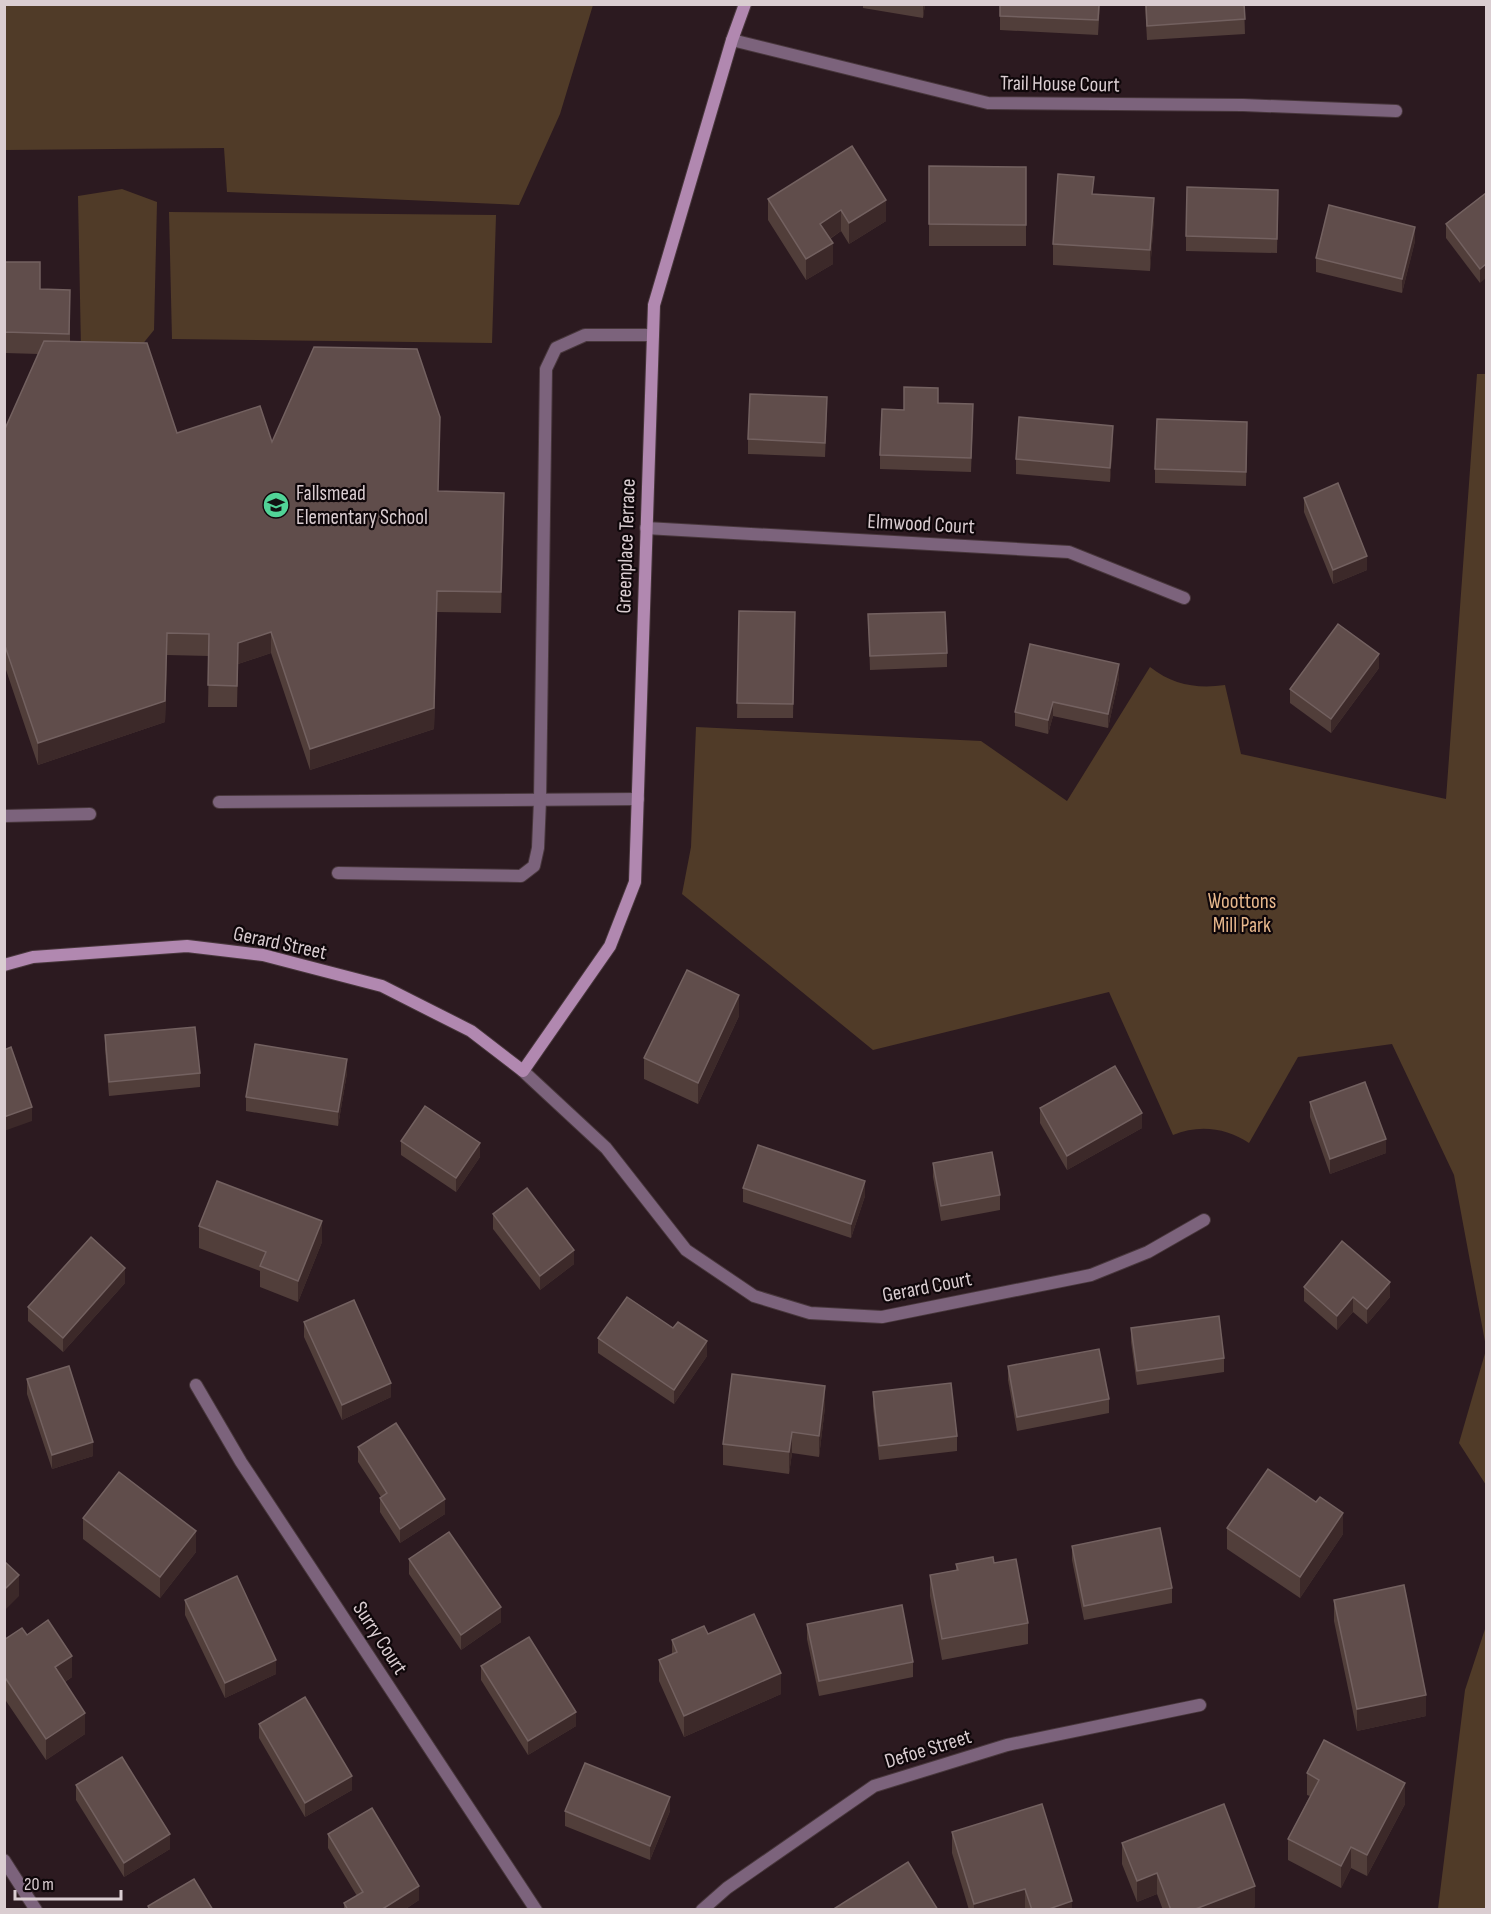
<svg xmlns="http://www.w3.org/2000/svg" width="1491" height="1914" font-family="'Sofia Sans Condensed',sans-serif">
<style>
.green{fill:#503b28}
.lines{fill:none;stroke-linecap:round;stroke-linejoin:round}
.lane-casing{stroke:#48373c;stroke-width:14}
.street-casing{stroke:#48373c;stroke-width:14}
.secondary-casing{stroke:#48373c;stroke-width:14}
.lane{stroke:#7c637c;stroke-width:12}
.street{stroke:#7c637c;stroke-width:12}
.secondary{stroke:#b188b0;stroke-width:12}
.wall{fill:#513e3a}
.shaded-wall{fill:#3c2929}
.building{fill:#604d4b;stroke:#736160;stroke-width:1.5}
.labels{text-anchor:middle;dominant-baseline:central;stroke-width:4.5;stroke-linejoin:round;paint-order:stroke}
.street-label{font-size:21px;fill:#dacdd1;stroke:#0f070a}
.poi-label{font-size:21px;fill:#dacdd1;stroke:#0f070a;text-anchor:start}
.park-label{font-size:21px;fill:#e7b78c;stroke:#0f070a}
</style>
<rect width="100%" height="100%" fill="#2c1a20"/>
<g class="green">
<polygon points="4,5 5,4 593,5 560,114 519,205 227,192 224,148 5,150"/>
<polygon points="122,189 157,202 154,330 137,351 81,349 78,196"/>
<polygon points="169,212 496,215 492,343 172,339"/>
<path d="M1477 374H1486V1347L1454 1175 1392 1044 1298 1057 1249 1143C1227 1128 1199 1124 1173 1135L1109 992 873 1050 682 894 691 847 696 727 981 741 1067 801 1150 667C1173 685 1197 689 1225 685L1241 754 1446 799Z"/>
<polygon points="1486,1350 1486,1485 1459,1443"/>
<polygon points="1486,1626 1486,1909 1438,1909 1465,1690"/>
</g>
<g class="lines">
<defs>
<g id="lane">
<polyline points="219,802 638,799"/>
<polyline points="4,816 90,814"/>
<polyline points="338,873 521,876 534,866 538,848 540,800 546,369 556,348 585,335 653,335"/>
</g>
<g id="street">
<polyline points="732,40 988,103 1243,105 1396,111"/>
<polyline points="646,528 1069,552 1184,598"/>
<polyline points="523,1071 606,1148 686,1250 754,1296 810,1313 882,1317 1091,1275 1148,1252 1204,1220"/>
<polyline points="196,1385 241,1462 536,1910"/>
<polyline points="4,1860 36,1910"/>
<polyline points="702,1910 727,1888 874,1786 1007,1745 1200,1705"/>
</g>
<polyline id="secondary" points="4,965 33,957 187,946 263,955 382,986 471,1031 523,1071 610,946 635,882 654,305 732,40 745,4"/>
</defs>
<use href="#lane" class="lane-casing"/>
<use href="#street" class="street-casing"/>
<use href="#secondary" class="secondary-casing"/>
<use href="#lane" class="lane"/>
<use href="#street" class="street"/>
<use href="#secondary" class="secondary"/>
</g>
<g class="wall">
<polygon points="863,4 925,4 923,18 863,8"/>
<polygon points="1100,4 1098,35 1000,30 1000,16"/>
<polygon points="1145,4 1244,4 1245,34 1147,40"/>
<polygon points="852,146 886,221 849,244 841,231 830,239 833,264 806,280 768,220 768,199"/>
<polygon points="929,166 1026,167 1026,246 929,246"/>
<polygon points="1486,193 1480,283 1446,238 1446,224"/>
<polygon points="1094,194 1154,219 1150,271 1053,265 1053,244"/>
<polygon points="1278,204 1277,253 1186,251 1186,236"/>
<polygon points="1415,241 1402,293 1316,272 1316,258"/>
<polygon points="4,262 40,289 70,290 70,342 177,433 272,442 440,438 438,491 504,514 501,613 437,612 434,729 310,770 271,653 238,664 237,707 208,707 209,656 167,655 165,722 38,765 4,664 4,432 39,354 5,353"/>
<polygon points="938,403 973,419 971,472 880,469 880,455 904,410"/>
<polygon points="827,411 825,457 748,454 748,439"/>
<polygon points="1247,437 1246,486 1155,483 1155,469"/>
<polygon points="1113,440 1110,482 1016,474 1016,459"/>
<polygon points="1304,498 1367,570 1333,584 1304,512"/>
<polygon points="739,611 795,612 793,718 737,718"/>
<polygon points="868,614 947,653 947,667 870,670"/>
<polygon points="1379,668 1331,733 1290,703 1290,689"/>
<polygon points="1119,678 1108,728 1053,716 1048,734 1015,726 1015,712"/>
<polygon points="739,1016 698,1104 644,1079 644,1058"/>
<polygon points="105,1035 200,1073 200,1087 109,1096 105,1049"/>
<polygon points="347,1073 338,1126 246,1111 246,1097"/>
<polygon points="1310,1102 1386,1153 1330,1174 1310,1117"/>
<polygon points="1040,1108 1142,1128 1067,1170 1040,1123"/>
<polygon points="401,1141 480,1157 456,1192 401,1155"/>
<polygon points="933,1163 1000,1195 1000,1210 941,1221 933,1177"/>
<polygon points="743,1188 865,1196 851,1238 743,1202"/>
<polygon points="493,1214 574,1264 540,1290 493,1229"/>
<polygon points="199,1226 322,1242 298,1302 260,1287 260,1271 199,1248"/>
<polygon points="125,1283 63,1352 28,1321 28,1307"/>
<polygon points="1304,1287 1390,1297 1367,1324 1353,1312 1337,1330 1304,1301"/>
<polygon points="304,1322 391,1397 342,1420 304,1337"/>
<polygon points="673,1328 707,1356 674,1404 598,1353 598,1338"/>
<polygon points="1131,1328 1224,1358 1224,1372 1137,1385 1131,1342"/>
<polygon points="1008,1366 1109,1399 1109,1413 1017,1431 1008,1380"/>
<polygon points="27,1379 93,1456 52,1469 27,1394"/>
<polygon points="873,1392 957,1436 957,1451 879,1460 873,1407"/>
<polygon points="825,1407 819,1457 792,1453 789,1474 723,1465 723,1444"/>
<polygon points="358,1447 445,1514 400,1543 380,1512 380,1498 381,1497 358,1462"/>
<polygon points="1316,1502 1343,1534 1300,1598 1227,1549 1227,1528"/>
<polygon points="83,1518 196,1552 160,1598 83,1539"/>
<polygon points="1072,1546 1172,1588 1172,1603 1084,1620 1072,1560"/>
<polygon points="409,1559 501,1622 461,1650 409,1574"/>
<polygon points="994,1563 1028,1623 1028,1644 942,1660 930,1596 930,1575 956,1570 956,1564"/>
<polygon points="185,1600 276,1674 225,1698 185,1615"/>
<polygon points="1334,1600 1426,1716 1357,1731 1334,1621"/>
<polygon points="807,1624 913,1662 913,1677 819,1696 807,1639"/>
<polygon points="27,1635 72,1677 65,1682 85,1734 46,1760 4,1698 4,1640"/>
<polygon points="672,1640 781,1694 684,1737 659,1681 659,1660 672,1654"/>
<polygon points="481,1666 576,1726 528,1755 481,1680"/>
<polygon points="259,1724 352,1790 305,1817 259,1738"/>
<polygon points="1307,1773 1405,1804 1367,1876 1351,1868 1341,1888 1288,1860 1288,1839 1310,1796 1307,1795"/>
<polygon points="76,1785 170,1849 124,1877 76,1800"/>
<polygon points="565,1811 670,1811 650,1860 565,1826"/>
<polygon points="952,1832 1072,1910 969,1910 952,1853"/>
<polygon points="328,1834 419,1900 404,1910 344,1910 344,1903 357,1896 328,1848"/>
<polygon points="1122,1843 1255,1907 1249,1910 1163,1910 1157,1894 1137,1902 1122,1864"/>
</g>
<g class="shaded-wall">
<polygon points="923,4 925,4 923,18"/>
<polygon points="1154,198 1154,219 1150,271 1150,250"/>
<polygon points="886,200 886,221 849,244 849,223"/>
<polygon points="841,210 841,231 820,245 820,224"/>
<polygon points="1415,227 1415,241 1402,293 1402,279"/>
<polygon points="833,243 833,264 806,280 806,259"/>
<polygon points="1486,264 1486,278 1480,283 1480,269"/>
<polygon points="1113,426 1113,440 1110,482 1110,468"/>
<polygon points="504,493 504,514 501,613 501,592"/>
<polygon points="1367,556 1367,570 1333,584 1333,570"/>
<polygon points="437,591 434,729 310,770 310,749"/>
<polygon points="271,632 271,653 238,664 237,707 238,643"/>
<polygon points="1379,654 1379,668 1331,733 1331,719"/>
<polygon points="167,655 165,722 38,765 38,743"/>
<polygon points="1119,664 1119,678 1108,728 1108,714"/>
<polygon points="1053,702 1053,716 1048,734 1048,720"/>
<polygon points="739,995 739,1016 698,1104 698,1083"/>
<polygon points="347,1059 347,1073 338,1126 338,1112"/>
<polygon points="32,1107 32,1121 4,1131 4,1117"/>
<polygon points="1142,1113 1142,1128 1067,1170 1067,1156"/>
<polygon points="1386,1139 1386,1153 1330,1174 1330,1159"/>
<polygon points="480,1143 480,1157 456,1192 456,1178"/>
<polygon points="865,1181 865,1196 851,1238 851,1224"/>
<polygon points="322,1221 322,1242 298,1302 298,1281"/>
<polygon points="574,1250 574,1264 540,1290 540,1276"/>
<polygon points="125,1268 125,1283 63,1352 63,1338"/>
<polygon points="1390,1282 1390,1297 1367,1324 1367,1309"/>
<polygon points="1353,1297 1353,1312 1337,1330 1337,1316"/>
<polygon points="707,1341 707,1356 674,1404 674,1390"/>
<polygon points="391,1383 391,1397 342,1420 342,1405"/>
<polygon points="825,1386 825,1407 819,1457 819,1436"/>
<polygon points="792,1432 792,1453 789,1474 789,1452"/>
<polygon points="93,1442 93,1456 52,1469 52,1455"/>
<polygon points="445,1499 445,1514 400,1543 400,1529"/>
<polygon points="1343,1513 1343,1534 1300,1598 1300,1577"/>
<polygon points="196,1531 196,1552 160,1598 160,1577"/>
<polygon points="19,1575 19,1596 4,1611 4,1590"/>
<polygon points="501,1607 501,1622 461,1650 461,1635"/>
<polygon points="72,1656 72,1677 55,1688 55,1667"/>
<polygon points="276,1660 276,1674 225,1698 225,1683"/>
<polygon points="781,1673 781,1694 684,1737 684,1716"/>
<polygon points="1426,1695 1426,1716 1357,1731 1357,1709"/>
<polygon points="576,1712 576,1726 528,1755 528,1741"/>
<polygon points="85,1713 85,1734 46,1760 46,1739"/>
<polygon points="352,1776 352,1790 305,1817 305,1803"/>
<polygon points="1405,1783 1405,1804 1367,1876 1367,1855"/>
<polygon points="670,1797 670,1811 650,1860 650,1846"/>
<polygon points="170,1834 170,1849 124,1877 124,1863"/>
<polygon points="1351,1847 1351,1868 1341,1888 1341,1866"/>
<polygon points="1157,1873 1157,1894 1137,1902 1137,1881"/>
<polygon points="419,1886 419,1900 404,1910 381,1910"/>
<polygon points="1255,1886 1255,1907 1249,1910 1193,1910"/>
<polygon points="1025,1889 1025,1910 974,1910 974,1904"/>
<polygon points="1072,1901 1072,1910 1046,1910"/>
</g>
<g class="building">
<polygon points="1000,4 1099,4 1098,20 1000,16"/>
<polygon points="1146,4 1244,4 1245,19 1147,26"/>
<polygon points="852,146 886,200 849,223 841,210 820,224 833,243 806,259 768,199"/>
<polygon points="929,166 1026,167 1026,225 929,224"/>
<polygon points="1058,174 1094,177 1092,194 1154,198 1150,250 1053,244"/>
<polygon points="1187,187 1278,190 1277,239 1186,236"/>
<polygon points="1486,193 1486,264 1480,269 1446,224"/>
<polygon points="1329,205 1415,227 1402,279 1316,258"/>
<polygon points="4,262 40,262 40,289 70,290 69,334 5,332 4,352"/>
<polygon points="44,341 147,343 177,433 260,406 272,442 314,347 417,349 440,417 438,491 504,493 501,592 437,591 434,708 310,749 271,632 238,643 237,686 208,685 209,634 167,633 165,701 38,743 4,643 4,431"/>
<polygon points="904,387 938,388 938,403 973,404 971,458 880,455 882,409 904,410"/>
<polygon points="750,394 827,397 825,443 748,439"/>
<polygon points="1019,417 1113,426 1110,468 1016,459"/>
<polygon points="1157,419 1247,422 1246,472 1155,469"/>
<polygon points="1338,483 1367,556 1333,570 1304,498"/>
<polygon points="739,611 795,612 793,704 737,703"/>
<polygon points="945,612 947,653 870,656 868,614"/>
<polygon points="1338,624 1379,654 1331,719 1290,689"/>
<polygon points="1030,644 1119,664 1108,714 1053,702 1048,720 1015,712"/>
<polygon points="687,970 739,995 698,1083 644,1058"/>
<polygon points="195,1027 200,1073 109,1082 105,1035"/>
<polygon points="255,1044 347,1059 338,1112 246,1097"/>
<polygon points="11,1047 32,1107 4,1117 4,1050"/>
<polygon points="1115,1066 1142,1113 1067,1156 1040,1108"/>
<polygon points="1365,1082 1386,1139 1330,1159 1310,1102"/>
<polygon points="425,1106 480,1143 456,1178 401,1141"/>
<polygon points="758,1145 865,1181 851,1224 743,1188"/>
<polygon points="992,1152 1000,1195 941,1206 933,1163"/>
<polygon points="217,1181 322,1221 298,1281 260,1266 266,1252 199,1226"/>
<polygon points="527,1188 574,1250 540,1276 493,1214"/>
<polygon points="91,1237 125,1268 63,1338 28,1307"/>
<polygon points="1342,1241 1390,1282 1367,1309 1353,1297 1337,1316 1304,1287"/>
<polygon points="627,1297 673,1328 678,1322 707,1341 674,1390 598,1338"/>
<polygon points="354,1300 391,1383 342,1405 304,1322"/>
<polygon points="1219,1316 1224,1358 1137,1371 1131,1328"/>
<polygon points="1099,1349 1109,1399 1017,1417 1008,1366"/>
<polygon points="69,1366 93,1442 52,1455 27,1379"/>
<polygon points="732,1374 825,1386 819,1436 792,1432 789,1452 723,1444"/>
<polygon points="951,1383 957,1436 879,1446 873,1392"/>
<polygon points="396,1423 445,1499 400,1529 380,1498 387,1493 358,1447"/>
<polygon points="1268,1469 1316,1502 1320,1497 1343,1513 1300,1577 1227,1528"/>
<polygon points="119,1472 196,1531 160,1577 83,1518"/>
<polygon points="1160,1528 1172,1588 1084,1606 1072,1546"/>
<polygon points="449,1532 501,1607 461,1635 409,1559"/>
<polygon points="993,1557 994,1563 1016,1559 1028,1623 942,1639 930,1575 958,1570 956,1564"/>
<polygon points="4,1561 19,1575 4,1590"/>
<polygon points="237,1576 276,1660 225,1683 185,1600"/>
<polygon points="1404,1585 1426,1695 1357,1709 1334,1600"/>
<polygon points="902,1605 913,1662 819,1681 807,1624"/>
<polygon points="754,1614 781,1673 684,1716 659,1660 677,1652 672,1640 704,1626 708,1634"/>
<polygon points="48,1620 72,1656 55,1667 85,1713 46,1739 4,1676 4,1640 22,1628 27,1635"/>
<polygon points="529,1637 576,1712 528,1741 481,1666"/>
<polygon points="305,1697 352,1776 305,1803 259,1724"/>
<polygon points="1324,1740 1405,1783 1367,1855 1351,1847 1341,1866 1288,1839 1319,1780 1307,1773"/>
<polygon points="122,1757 170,1834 124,1863 76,1785"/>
<polygon points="585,1763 670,1797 650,1846 565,1811"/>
<polygon points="1042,1804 1072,1901 1046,1910 1032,1910 1025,1889 974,1904 952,1832"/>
<polygon points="1224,1804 1255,1886 1193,1910 1171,1910 1157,1873 1137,1881 1122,1843"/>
<polygon points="372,1808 419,1886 381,1910 348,1910 344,1903 363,1892 328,1834"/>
<polygon points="908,1862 938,1910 832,1910"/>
<polygon points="194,1879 213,1910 150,1910 148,1906"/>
</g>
<defs>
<symbol id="school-disc" viewBox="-11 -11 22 22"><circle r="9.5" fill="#51d397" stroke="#0f070a"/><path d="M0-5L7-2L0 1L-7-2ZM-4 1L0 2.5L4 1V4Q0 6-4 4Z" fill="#111"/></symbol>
</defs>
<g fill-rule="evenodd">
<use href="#school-disc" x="261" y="490" width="30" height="30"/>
</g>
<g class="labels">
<g class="street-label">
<text transform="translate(1060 84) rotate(1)">Trail House Court</text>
<text transform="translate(921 524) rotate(3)">Elmwood Court</text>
<text transform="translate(626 546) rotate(-88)">Greenplace Terrace</text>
<text transform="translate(280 943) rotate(12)">Gerard Street</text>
<text transform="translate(927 1287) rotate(-11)">Gerard Court</text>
<text transform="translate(380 1638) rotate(57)">Surry Court</text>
<text transform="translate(928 1749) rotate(-17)">Defoe Street</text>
</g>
<g class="poi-label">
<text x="296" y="493">Fallsmead<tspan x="296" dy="24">Elementary School</tspan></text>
</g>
<g class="park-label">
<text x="1242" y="901">Woottons<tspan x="1242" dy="24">Mill Park</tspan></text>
</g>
</g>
<rect width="1491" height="1914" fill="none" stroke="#dacdd1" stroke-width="12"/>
<path d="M15 1890v9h106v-9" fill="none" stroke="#dacdd1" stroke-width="3"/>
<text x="24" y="1890" font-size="18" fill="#dacdd1" stroke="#0f070a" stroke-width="4.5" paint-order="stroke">20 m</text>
</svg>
